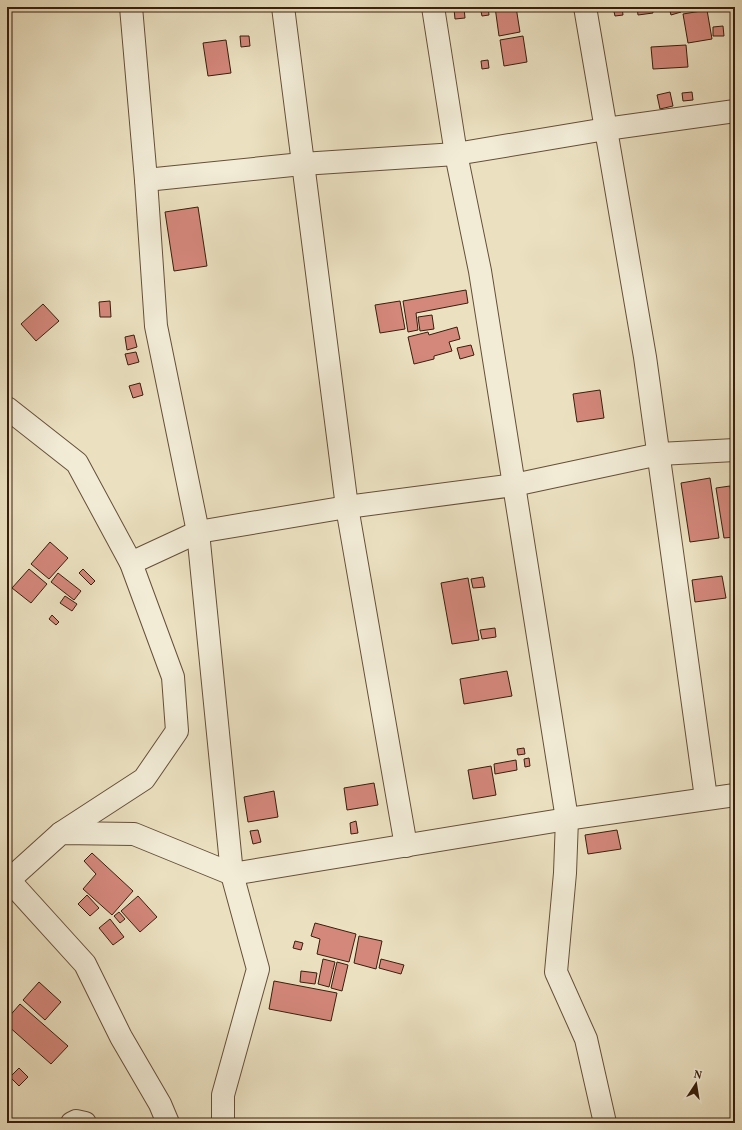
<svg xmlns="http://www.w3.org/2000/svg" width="742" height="1130" font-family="Vollkorn,serif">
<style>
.building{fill:#d4877b;stroke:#381e0b}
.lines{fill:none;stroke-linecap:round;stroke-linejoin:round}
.minor-casing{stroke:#654f38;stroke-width:24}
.minor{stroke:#f2ecd7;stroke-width:22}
</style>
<rect width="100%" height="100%" fill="#ebe1c1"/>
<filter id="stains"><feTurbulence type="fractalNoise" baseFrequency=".005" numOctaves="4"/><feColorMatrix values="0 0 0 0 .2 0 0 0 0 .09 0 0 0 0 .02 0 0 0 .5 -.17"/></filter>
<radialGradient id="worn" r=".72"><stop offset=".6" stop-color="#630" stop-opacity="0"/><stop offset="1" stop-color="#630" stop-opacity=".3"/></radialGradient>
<g class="building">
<polygon points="480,7 488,7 489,15 482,16"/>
<polygon points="495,7 516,7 520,32 499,36"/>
<polygon points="613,7 625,7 622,7 623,15 615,16"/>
<polygon points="637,7 652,7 653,13 638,15"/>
<polygon points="669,7 679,7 681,12 671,15"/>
<polygon points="464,8 465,18 455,19 454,9"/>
<polygon points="707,10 712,39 688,43 683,14"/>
<polygon points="723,26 724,36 713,36 713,27"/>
<polygon points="240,36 249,36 250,46 241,47"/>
<polygon points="523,36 527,62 504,66 500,40"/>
<polygon points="226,40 231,73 208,76 203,43"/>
<polygon points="686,45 688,67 653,69 651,47"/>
<polygon points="488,60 489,68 482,69 481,61"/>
<polygon points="670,92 673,106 660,109 657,95"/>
<polygon points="692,92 693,100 683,101 682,93"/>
<polygon points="198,207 207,266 174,271 165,212"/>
<polygon points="466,290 468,303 416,313 418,330 408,332 403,301"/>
<polygon points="110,301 111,317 100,317 99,302"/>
<polygon points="400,301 405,329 380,333 375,305"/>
<polygon points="43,304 59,321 36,341 21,324"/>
<polygon points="432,315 434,329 420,331 418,317"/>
<polygon points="457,327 460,339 449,342 452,351 434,356 434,359 414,364 408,337 428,332 429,335"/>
<polygon points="134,335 137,347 127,350 125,337"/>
<polygon points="471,345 474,355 460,359 457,348"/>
<polygon points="136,352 139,362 128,365 125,354"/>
<polygon points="140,383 143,395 133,398 129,386"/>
<polygon points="600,390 604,418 577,422 573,394"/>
<polygon points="710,478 719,538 690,542 681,483"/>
<polygon points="730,486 733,507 735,506 735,537 724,538 716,488"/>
<polygon points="50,542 68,558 49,579 31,564"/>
<polygon points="29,569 47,584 31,603 12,588"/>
<polygon points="83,569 95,581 91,585 79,573"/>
<polygon points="58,573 81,591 74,600 51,582"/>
<polygon points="722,576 726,598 695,602 692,580"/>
<polygon points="483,577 485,587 473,588 471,579"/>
<polygon points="468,578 479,640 452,644 441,583"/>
<polygon points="65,596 77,604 72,611 60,603"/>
<polygon points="52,615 59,622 56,625 49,619"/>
<polygon points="495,628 496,637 482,639 480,630"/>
<polygon points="507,671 512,696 464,704 460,679"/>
<polygon points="524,748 525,754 518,755 517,749"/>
<polygon points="529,758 530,766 525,767 524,759"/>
<polygon points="516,760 517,770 495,774 494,764"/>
<polygon points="491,766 496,795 473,799 468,770"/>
<polygon points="374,783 378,805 347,810 344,788"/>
<polygon points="274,791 278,817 248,822 244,797"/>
<polygon points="356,821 358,833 351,834 350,823"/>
<polygon points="258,830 261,842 253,844 250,831"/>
<polygon points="617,830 621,849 588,854 585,835"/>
<polygon points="92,853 133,891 112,915 83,889 96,874 84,861"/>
<polygon points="87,895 99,908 90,916 78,904"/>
<polygon points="138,896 157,917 140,932 121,911"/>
<polygon points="119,912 125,919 120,923 114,916"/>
<polygon points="110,919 124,937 113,945 99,928"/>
<polygon points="315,923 356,934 349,962 317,954 320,939 311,936"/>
<polygon points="359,936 382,941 376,969 354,963"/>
<polygon points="295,941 303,943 301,950 293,948"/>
<polygon points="323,959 335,962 329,987 318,984"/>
<polygon points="381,959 404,965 401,974 379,968"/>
<polygon points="337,962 348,965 342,991 331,988"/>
<polygon points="301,971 317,973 315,984 300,982"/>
<polygon points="274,981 337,993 331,1021 269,1009"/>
<polygon points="39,982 61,1002 45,1020 23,1000"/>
<polygon points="20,1004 68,1046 51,1064 7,1025 7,1019"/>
<polygon points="19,1068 28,1077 19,1086 10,1077"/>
</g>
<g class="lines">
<defs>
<g id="minor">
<polyline points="131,7 146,180 156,326 198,532 232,874 258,969 223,1095 223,1123"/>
<polyline points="283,7 347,507 406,846"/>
<polyline points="433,7 456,154 480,271 567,819 565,873 556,972 586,1039 605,1123"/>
<polyline points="585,7 645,357 706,798"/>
<polyline points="146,180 302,164 456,154 606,129 735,111"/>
<polyline points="7,408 77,463 131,563 173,677 177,731 144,779 61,833"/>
<polyline points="131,563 198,532 347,507 514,485 659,454 735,450"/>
<polyline points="7,878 85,964 121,1037 160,1104 168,1123"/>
<polyline points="9,880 61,833 134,834 232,874 567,819 735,795"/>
<polyline points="72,1123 76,1121 85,1123"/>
</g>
</defs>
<use href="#minor" class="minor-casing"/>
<use href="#minor" class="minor"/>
</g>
<rect width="742" height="1130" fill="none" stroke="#ebe1c1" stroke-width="24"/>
<rect x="8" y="8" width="726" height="1114" fill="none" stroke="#381e0b" stroke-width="2"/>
<rect x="12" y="12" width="718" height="1106" fill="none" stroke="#381e0b"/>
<g transform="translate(696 1084) rotate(12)" stroke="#f2ecd7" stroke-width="3" paint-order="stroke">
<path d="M0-3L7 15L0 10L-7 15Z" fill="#381e0b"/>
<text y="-6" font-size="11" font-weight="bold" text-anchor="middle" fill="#381e0b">N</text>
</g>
<rect width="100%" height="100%" filter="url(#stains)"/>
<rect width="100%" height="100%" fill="url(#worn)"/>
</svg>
